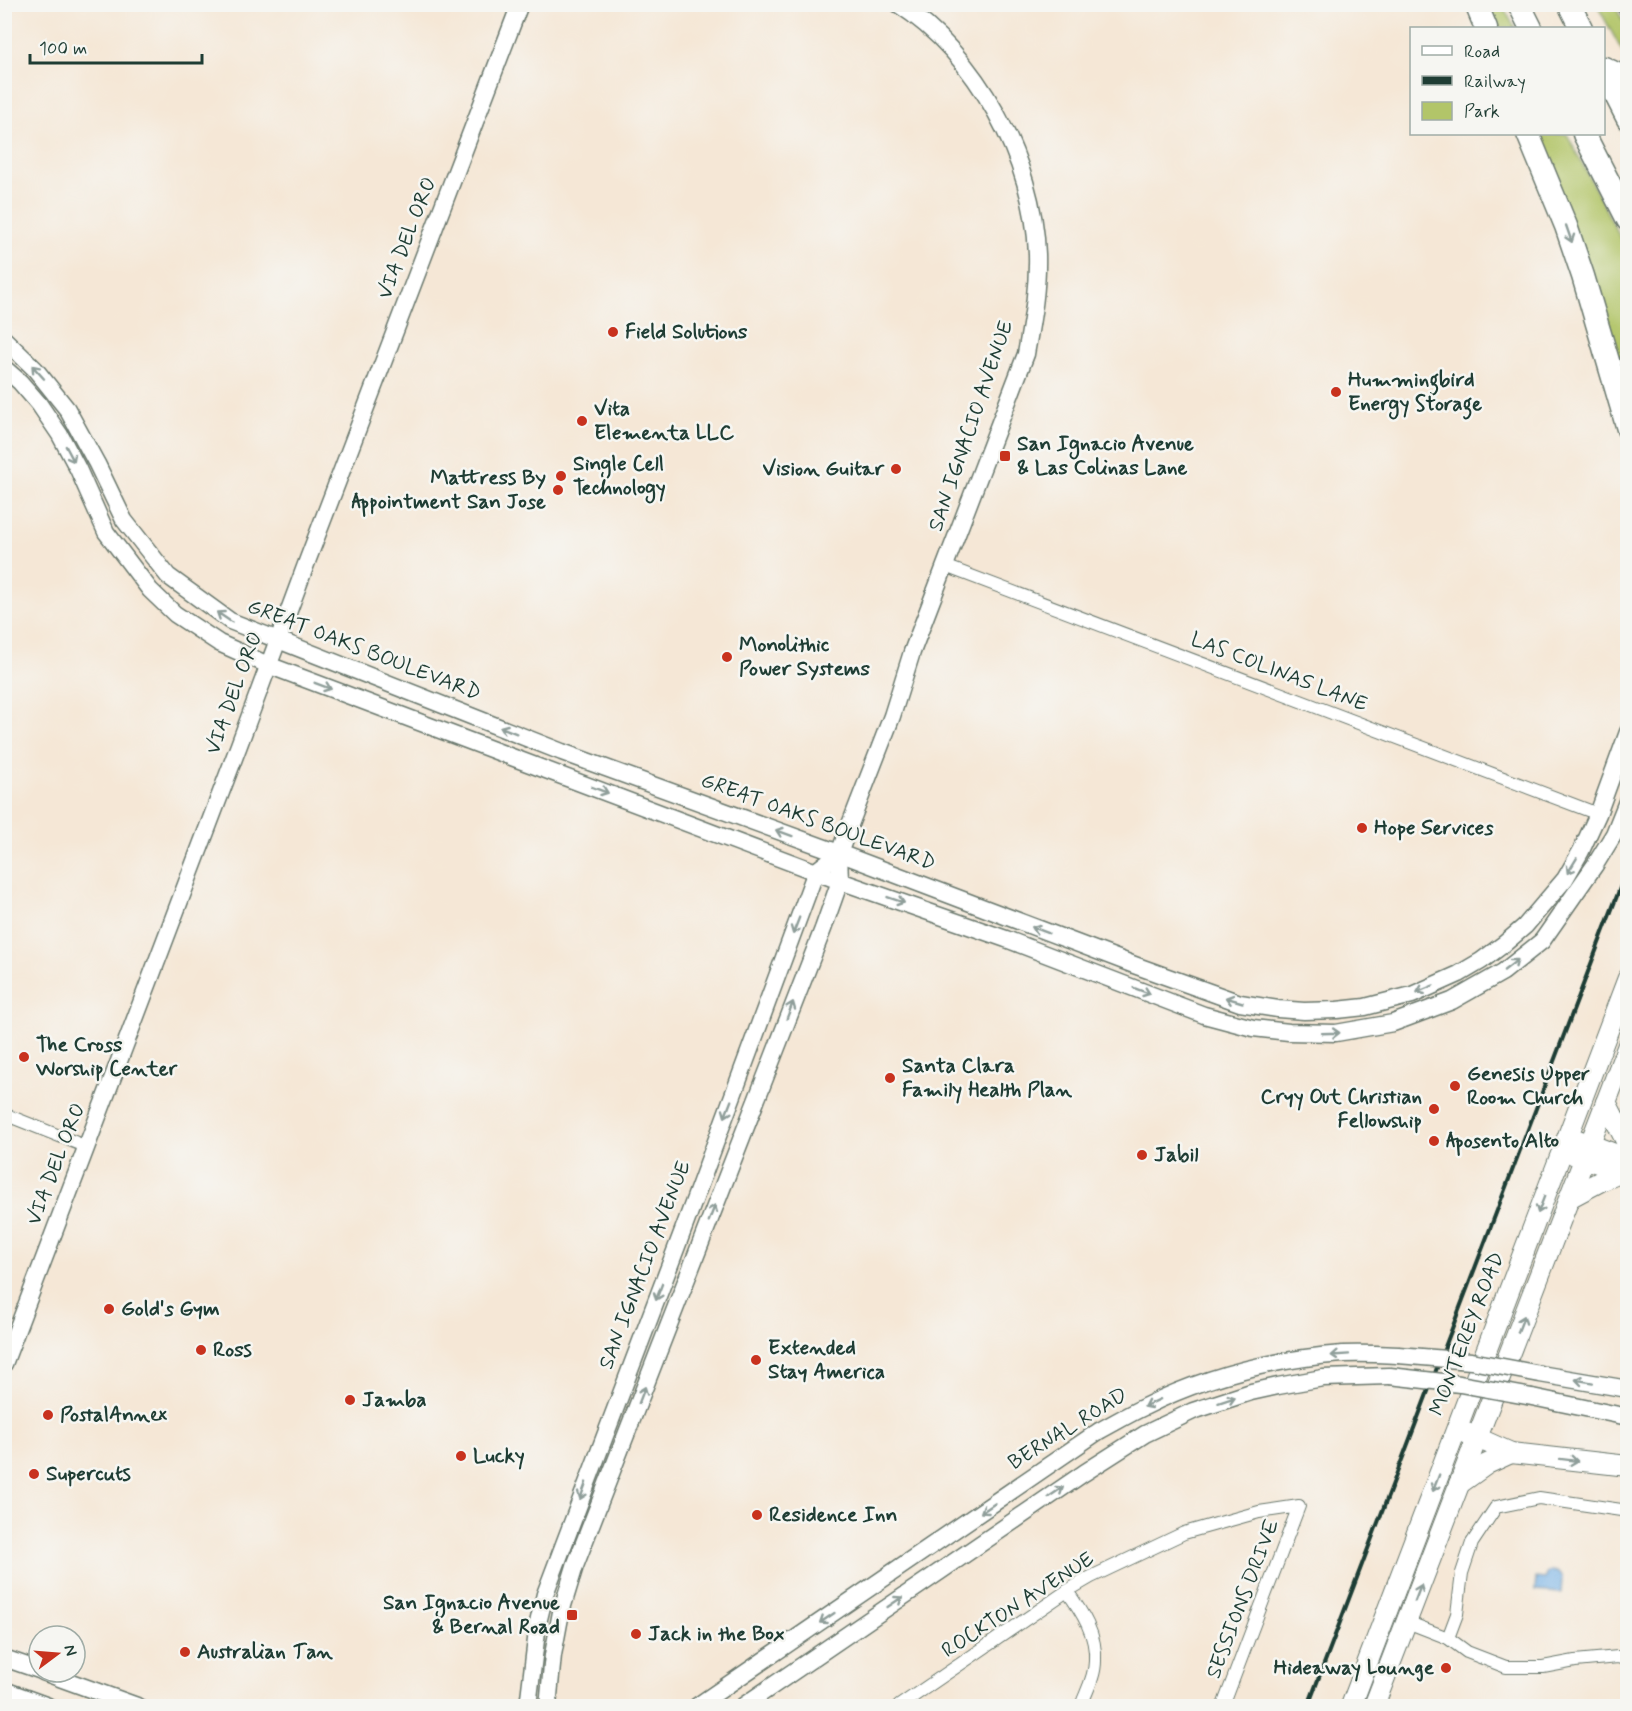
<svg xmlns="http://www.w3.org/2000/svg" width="1632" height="1711" font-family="Mynerve,sans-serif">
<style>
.green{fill:#b2c569;stroke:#68814e;stroke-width:1.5}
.water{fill:#74b0e6;stroke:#4a768d;stroke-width:1.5}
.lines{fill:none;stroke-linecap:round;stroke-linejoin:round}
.street-casing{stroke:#6a786d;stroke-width:14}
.secondary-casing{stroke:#6a786d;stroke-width:19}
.primary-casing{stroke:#6a786d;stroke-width:22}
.highway-casing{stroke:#6a786d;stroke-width:25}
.street{stroke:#fff;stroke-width:12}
.secondary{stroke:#fff;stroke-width:16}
.primary{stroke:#fff;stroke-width:20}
.highway{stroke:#fff;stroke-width:22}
.rail{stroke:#1f3d34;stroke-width:4}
.secondary-bridge-casing{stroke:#6a786d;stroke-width:19;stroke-linecap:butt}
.secondary-bridge{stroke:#fff;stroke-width:16}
.oneway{stroke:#8f9e9a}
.poi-dot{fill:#c8321e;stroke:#f6f6f2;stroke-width:2}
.labels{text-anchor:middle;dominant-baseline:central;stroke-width:5;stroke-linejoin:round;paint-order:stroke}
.street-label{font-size:21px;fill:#1f3d34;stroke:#f6f6f2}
.poi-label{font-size:21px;font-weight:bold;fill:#1f3d34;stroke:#f6f6f2;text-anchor:start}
</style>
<rect width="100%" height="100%" fill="#f6f6f2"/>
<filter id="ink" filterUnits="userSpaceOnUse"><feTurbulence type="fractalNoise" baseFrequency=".0167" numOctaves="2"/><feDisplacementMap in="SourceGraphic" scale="12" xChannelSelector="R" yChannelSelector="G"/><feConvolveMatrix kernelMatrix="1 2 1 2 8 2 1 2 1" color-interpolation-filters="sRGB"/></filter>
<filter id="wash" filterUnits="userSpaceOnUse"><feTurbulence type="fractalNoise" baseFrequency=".008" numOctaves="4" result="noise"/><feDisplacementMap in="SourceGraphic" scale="24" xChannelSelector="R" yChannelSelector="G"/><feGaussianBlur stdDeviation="1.35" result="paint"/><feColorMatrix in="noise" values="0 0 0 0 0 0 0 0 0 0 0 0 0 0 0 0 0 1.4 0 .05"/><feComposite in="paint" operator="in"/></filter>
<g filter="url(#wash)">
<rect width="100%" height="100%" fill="#f5e7d6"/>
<g class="green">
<polygon points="1479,5 1502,5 1515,28 1489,28"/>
<polygon points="1597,5 1614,5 1627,27 1627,60"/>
<polygon points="1538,134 1567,134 1627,251 1627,389"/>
</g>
<polygon class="water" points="1551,1571 1557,1572 1562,1577 1561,1593 1535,1591 1536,1578 1545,1579 1548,1573"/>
</g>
<g filter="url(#ink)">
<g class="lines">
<defs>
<g id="street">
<polyline points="945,566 1598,814"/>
<polyline points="4,1114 87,1147"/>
<path d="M1067 1591C1082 1612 1097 1635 1095 1661 1095 1677 1086 1692 1081 1706"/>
<polyline points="1407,1622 1448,1638 1467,1652 1506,1667 1543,1667 1575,1661 1618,1657 1628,1660"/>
<polyline points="1448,1638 1457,1614 1462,1573 1472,1543 1496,1507 1539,1498 1628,1511"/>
<polyline points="899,1706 1067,1591 1091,1577 1184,1533 1259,1512 1299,1506 1223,1706"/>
</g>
<g id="secondary">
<polyline points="4,339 35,369 67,409 97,464 124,520 168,576 230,621 562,752 839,853 1137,966 1240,1003 1278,1009 1304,1011 1337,1010 1365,1007 1412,995 1459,974 1481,961 1504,944 1525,926 1565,879 1581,851 1598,814 1628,732"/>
<polyline points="4,368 20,382 39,404 60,435 78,469 106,532 150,590 175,614 219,643 268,665 840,881 1006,939 1204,1015 1253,1028 1289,1032 1336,1033 1393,1023 1452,1001 1503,972 1542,941 1595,865 1614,834 1628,799"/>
<polyline points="4,1364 239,745 308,559 520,4"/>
<polyline points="1540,1374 1628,1389"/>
<polyline points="1532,1397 1628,1417"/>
<polyline points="4,1658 39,1670"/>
<polyline points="43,1672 137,1706"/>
<polyline points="4,1690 48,1706"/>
<polyline points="528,1706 538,1623 545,1594 685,1225 816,871 839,853"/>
<path d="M548 1706 553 1655 561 1612 575 1566 823 929 840 881 839 853 892 716 912 652 1026 354C1032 320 1038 289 1037 254 1034 160 977 55 898 4"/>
<path d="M697 1706 1099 1431C1114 1423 1129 1414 1144 1407 1206 1376 1274 1359 1343 1354 1361 1353 1380 1354 1398 1355"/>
<polyline points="743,1706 1084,1473 1145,1434 1193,1411 1251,1392 1278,1386 1323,1378 1390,1376"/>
</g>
<g id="primary">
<polyline points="1606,1102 1628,1145"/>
<polyline points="1578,1140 1628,1159"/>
<polyline points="1573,1154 1628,1174"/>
<polyline points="1569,1198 1601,1181 1622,1172"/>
<polyline points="1464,1432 1511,1453 1628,1466"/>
<polyline points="1459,1484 1487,1464 1511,1453"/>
<polyline points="1351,1706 1628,978"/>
<polyline points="1374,1706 1628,1045"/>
</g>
<g id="highway">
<polyline points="1476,4 1486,28"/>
<polyline points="1519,4 1531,28"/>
<polyline points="1569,4 1581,28"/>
<polyline points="1627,4 1628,5"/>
<polyline points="1604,68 1625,78 1628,82"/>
<polyline points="1604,72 1628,119"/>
<polyline points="1528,134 1566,226 1583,276 1628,429"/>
<polyline points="1584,134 1628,220"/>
</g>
</defs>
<use href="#street" class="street-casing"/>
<use href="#secondary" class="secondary-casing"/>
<use href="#primary" class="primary-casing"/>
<use href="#highway" class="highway-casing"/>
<use href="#street" class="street"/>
<use href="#secondary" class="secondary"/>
<use href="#primary" class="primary"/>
<use href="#highway" class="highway"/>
<polyline class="rail" points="1308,1706 1628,867"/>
<defs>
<g id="secondary-bridge">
<polyline points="1398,1355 1471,1361 1540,1374"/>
<polyline points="1390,1376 1460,1384 1532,1397"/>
</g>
</defs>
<use href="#secondary-bridge" class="secondary-bridge-casing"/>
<use href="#secondary-bridge" class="secondary-bridge"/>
</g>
<defs><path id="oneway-shaft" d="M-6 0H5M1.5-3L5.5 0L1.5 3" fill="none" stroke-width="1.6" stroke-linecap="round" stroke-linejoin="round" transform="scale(1.5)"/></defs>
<g class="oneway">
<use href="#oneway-shaft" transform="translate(1569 234) rotate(71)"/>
<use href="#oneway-shaft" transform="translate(38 372) rotate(-132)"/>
<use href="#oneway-shaft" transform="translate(70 454) rotate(62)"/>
<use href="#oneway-shaft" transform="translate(224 617) rotate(-146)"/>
<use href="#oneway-shaft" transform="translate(323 686) rotate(21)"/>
<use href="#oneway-shaft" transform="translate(508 730) rotate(-158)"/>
<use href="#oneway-shaft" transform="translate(600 790) rotate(21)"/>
<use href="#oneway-shaft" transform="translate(784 833) rotate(-160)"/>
<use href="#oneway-shaft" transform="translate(1572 866) rotate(121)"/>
<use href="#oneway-shaft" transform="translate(896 900) rotate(19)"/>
<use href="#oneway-shaft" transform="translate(796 926) rotate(111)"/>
<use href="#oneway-shaft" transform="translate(1040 930) rotate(-159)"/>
<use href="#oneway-shaft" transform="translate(1511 965) rotate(-38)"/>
<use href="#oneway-shaft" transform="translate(1425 989) rotate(157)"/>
<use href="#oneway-shaft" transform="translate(1142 991) rotate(21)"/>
<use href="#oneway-shaft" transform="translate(1234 1000) rotate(-164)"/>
<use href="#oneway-shaft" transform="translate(790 1010) rotate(-69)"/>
<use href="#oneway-shaft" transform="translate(1331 1033) rotate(-2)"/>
<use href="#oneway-shaft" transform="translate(728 1109) rotate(111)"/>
<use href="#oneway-shaft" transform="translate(1541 1205) rotate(111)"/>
<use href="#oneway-shaft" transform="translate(712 1213) rotate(-69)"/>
<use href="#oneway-shaft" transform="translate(659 1292) rotate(111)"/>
<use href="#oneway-shaft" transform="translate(1521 1324) rotate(-69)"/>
<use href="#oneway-shaft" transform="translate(1340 1355) rotate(176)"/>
<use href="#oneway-shaft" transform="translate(1584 1381) rotate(-170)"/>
<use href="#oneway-shaft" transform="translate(642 1395) rotate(-69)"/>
<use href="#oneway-shaft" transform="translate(1227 1400) rotate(-18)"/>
<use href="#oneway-shaft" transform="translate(1152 1403) rotate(155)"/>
<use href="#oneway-shaft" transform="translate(1569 1460) rotate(7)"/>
<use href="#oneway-shaft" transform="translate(1436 1483) rotate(111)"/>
<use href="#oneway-shaft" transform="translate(583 1491) rotate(110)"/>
<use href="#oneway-shaft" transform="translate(1056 1492) rotate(-34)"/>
<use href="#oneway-shaft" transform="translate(988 1508) rotate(146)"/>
<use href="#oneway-shaft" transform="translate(1418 1593) rotate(-69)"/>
<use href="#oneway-shaft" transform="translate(895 1602) rotate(-34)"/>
<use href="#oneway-shaft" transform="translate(827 1618) rotate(146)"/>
</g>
</g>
<g class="poi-dot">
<circle cx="613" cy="332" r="6"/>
<circle cx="1336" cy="392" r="6"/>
<circle cx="582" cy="421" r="6"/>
<rect x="999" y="450" width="12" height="12" rx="3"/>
<circle cx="896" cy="469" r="6"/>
<circle cx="561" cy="476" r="6"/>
<circle cx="558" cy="490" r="6"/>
<circle cx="727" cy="657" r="6"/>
<circle cx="1362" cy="828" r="6"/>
<circle cx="24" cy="1057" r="6"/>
<circle cx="890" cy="1078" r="6"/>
<circle cx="1455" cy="1086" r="6"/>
<circle cx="1434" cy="1109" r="6"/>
<circle cx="1434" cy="1141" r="6"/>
<circle cx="1142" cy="1155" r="6"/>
<circle cx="109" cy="1309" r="6"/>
<circle cx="201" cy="1350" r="6"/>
<circle cx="756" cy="1360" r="6"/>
<circle cx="350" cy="1400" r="6"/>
<circle cx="48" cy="1415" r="6"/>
<circle cx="461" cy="1456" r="6"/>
<circle cx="34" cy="1474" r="6"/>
<circle cx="757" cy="1515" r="6"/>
<rect x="566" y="1609" width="12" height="12" rx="3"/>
<circle cx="636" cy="1634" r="6"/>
<circle cx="185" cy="1652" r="6"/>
<circle cx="1446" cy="1668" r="6"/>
</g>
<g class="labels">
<g class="street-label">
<text transform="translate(407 238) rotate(-69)">VIA DEL ORO</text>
<text transform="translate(971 426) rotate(-71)">SAN IGNACIO AVENUE</text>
<text transform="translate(364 650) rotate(21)">GREAT OAKS BOULEVARD</text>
<text transform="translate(1279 672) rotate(21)">LAS COLINAS LANE</text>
<text transform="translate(234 693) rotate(-70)">VIA DEL ORO</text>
<text transform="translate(818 822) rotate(20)">GREAT OAKS BOULEVARD</text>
<text transform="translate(56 1164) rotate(-69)">VIA DEL ORO</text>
<text transform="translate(645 1265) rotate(-69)">SAN IGNACIO AVENUE</text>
<text transform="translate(1467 1334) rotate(-69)">MONTEREY ROAD</text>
<text transform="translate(1068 1429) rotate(-32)">BERNAL ROAD</text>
<text transform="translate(1243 1599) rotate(-69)">SESSIONS DRIVE</text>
<text transform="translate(1018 1605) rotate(-33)">ROCKTON AVENUE</text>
</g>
<g class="poi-label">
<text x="625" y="332">Field Solutions</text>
<text x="1348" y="380">Hummingbird<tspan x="1348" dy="24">Energy Storage</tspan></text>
<text x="594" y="409">Vita<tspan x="594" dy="24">Elementa LLC</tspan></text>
<text x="1017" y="444">San Ignacio Avenue<tspan x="1017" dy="24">&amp; Las Colinas Lane</tspan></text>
<text x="573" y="464">Single Cell<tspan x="573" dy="24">Technology</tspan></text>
<text x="884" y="469" text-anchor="end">Vision Guitar</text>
<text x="546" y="478" text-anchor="end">Mattress By<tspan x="546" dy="24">Appointment San Jose</tspan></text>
<text x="739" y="645">Monolithic<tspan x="739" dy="24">Power Systems</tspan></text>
<text x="1374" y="828">Hope Services</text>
<text x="36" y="1045">The Cross<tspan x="36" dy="24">Worship Center</tspan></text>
<text x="902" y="1066">Santa Clara<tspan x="902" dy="24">Family Health Plan</tspan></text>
<text x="1467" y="1074">Genesis Upper<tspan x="1467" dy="24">Room Church</tspan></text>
<text x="1422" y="1097" text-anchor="end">Cryy Out Christian<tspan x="1422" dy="24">Fellowship</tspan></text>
<text x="1446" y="1141">Aposento Alto</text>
<text x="1154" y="1155">Jabil</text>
<text x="121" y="1309">Gold's Gym</text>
<text x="768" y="1348">Extended<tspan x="768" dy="24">Stay America</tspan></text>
<text x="213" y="1350">Ross</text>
<text x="362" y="1400">Jamba</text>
<text x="60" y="1415">PostalAnnex</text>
<text x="473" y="1456">Lucky</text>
<text x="46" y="1474">Supercuts</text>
<text x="769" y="1515">Residence Inn</text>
<text x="560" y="1603" text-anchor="end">San Ignacio Avenue<tspan x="560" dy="24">&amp; Bernal Road</tspan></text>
<text x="648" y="1634">Jack in the Box</text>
<text x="197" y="1652">Australian Tan</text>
<text x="1434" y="1668" text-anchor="end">Hideaway Lounge</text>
</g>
</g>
<rect width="1632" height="1711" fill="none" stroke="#f6f6f2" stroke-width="24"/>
<rect x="1410" y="27" width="195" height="108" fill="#f6f6f2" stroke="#a0aca6" stroke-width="1.5"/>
<rect x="1422" y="46" width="30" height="9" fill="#ffffff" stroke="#a0aca6" stroke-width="1.5"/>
<text x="1464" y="57" font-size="18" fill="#1f3d34">Road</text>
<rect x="1422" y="76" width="30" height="9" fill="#1f3d34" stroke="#a0aca6" stroke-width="1.5"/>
<text x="1464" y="87" font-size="18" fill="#1f3d34">Railway</text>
<rect x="1422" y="102" width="30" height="18" fill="#b2c569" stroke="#a0aca6" stroke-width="1.5"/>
<text x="1464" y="117" font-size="18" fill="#1f3d34">Park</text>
<g transform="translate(57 1654) rotate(74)"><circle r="28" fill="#f6f6f2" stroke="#a0aca6" stroke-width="1.5"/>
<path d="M0-4.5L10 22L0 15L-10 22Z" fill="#c8321e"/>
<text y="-9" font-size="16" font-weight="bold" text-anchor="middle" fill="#1f3d34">N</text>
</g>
<path d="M30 54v9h172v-9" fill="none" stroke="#1f3d34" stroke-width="3"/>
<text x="39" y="54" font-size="18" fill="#1f3d34" stroke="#f6f6f2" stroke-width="4.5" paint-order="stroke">100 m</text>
</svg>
